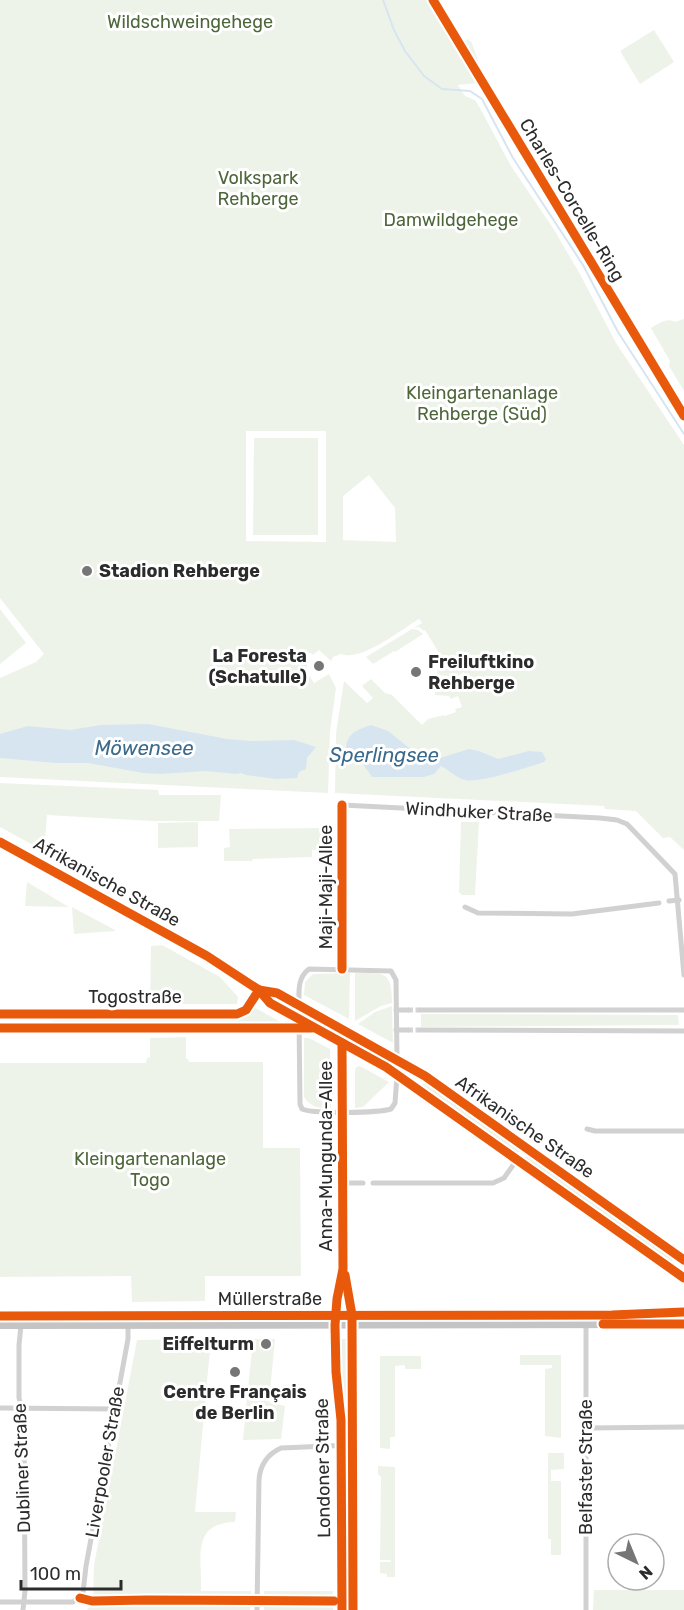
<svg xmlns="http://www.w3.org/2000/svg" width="684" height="1610" font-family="Rubik,sans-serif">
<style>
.green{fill:#eef3ea;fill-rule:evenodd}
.water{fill:#d6e5f0}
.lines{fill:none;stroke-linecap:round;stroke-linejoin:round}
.stream{stroke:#d6e5f0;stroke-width:2}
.street-tunnel{stroke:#d5d5d5;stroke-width:5;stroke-dasharray:5 2.5;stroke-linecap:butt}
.street{stroke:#d1d1d1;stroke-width:5}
.secondary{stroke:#cacaca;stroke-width:8}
.primary{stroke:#c4c4c4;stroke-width:8}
.cycleway-casing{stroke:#fff;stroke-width:13}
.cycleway{stroke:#e8590c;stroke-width:9}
.poi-dot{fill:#767676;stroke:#fff;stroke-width:2}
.labels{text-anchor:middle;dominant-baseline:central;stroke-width:6;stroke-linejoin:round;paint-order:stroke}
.park-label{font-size:18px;fill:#4d663a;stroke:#fff}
.street-label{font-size:18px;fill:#2c2c2c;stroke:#fff}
.poi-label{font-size:18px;font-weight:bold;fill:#2c2c2c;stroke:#fff;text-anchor:start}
.water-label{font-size:20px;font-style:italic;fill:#3b6a8c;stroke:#fff}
</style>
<rect width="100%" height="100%" fill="#fff"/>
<g class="green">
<path d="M0 0H429L478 83 458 85 465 96 475 100 480 108 511 166 553 228 580 274 616 343 684 445V850L670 837 663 838 636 811 605 809 604 806 335 793 336 733 344 681 367 703 373 698 362 686 371 679 385 693 392 695 422 725 428 719 444 715 445 716 456 712 455 709 462 707 458 696 451 699 449 696 435 695 437 680 457 682 467 676 464 672 456 677 437 675 439 653 425 630 424 631 419 627 414 628 422 623 419 619C401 630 361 662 341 654L333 657 331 661 319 650 313 655 311 653 308 654 306 676 310 677 314 683 329 674 336 688 330 732 328 793 0 777V678L36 662 44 654 0 598ZM246 431H326V542L246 541ZM369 475 395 508 396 542 343 540V496Z"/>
<polygon points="654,30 674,62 640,84 620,51"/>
<polygon points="468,39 472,43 479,64 636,324 634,325 462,42"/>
<path d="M684 319V391L669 366 670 361 651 328C658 324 666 317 675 322Z"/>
<polygon points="254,438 318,438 318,535 253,535"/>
<polygon points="0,609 26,643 0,664"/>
<polygon points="412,629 418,630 423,634 395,652 394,651 373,664 366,657"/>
<polygon points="0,783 158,790 159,795 221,795 219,821 152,821 47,815 44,851 0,827"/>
<polygon points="198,822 198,847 158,848 158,823"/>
<polygon points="461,822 479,822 475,895 462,895 459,892"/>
<polygon points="322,828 322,849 312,850 312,857 253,859 252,861 224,861 224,848 230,847 229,829"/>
<polygon points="27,882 69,907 25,906"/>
<polygon points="72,907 115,930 115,931 74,934"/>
<polygon points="162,945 220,977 238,997 237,1004 150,1004 151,946"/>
<polygon points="350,973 349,1019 304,995 305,982 313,974"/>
<path d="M355 973C384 973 392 970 392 1003L381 1006 355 1021Z"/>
<polygon points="392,1006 393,1043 358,1024 375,1012"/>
<polygon points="254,1007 284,1024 52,1024 53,1018 239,1018 248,1014"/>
<polygon points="421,1014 678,1015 679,1025 421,1027"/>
<polygon points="186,1037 186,1059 188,1059 189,1062 263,1062 263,1148 300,1148 301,1276 205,1276 205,1301 132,1302 131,1276 0,1277 0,1063 146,1063 147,1058 150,1057 150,1038"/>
<path d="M304 1038H309L330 1049 331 1108C319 1108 311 1108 304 1097Z"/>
<polygon points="360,1066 389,1082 363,1107 355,1108 355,1070 356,1067"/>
<polygon points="427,1081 520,1148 520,1152 513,1153 422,1088 422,1085"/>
<polygon points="529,1154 675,1257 671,1263 525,1161 524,1158"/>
<path d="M211 1339 195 1512H236L235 1522C191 1523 202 1558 201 1591H251L250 1610H87L93 1603 94 1565 137 1340Z"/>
<polygon points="253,1339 275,1339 269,1402 285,1406 281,1439 243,1440"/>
<polygon points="338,1339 349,1339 349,1435 344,1435"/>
<polygon points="520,1355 561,1355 561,1438 545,1436 545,1369 552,1368 552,1365 520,1365"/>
<polygon points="380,1356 421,1356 421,1369 405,1369 405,1365 395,1366 395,1437 390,1437 390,1449 380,1448"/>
<polygon points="346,1450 349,1451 350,1596 344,1596 344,1455"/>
<polygon points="548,1453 564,1453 564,1469 551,1470 551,1481 561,1481 561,1555 551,1555 551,1539 548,1539"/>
<polygon points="378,1466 395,1467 395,1577 387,1577 387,1574 380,1573 380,1562 390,1562 391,1560 380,1560 381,1477 378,1474"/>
<polygon points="594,1590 684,1590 684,1610 593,1610"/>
<rect x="264" y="1591" width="69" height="19"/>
</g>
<g class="water">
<polygon points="148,724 227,739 251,741 294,740 316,747 307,758 306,769 299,772 297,778 276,779 246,775 241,773 236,774 206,771 161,774 143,773 88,763 56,763 0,758 0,734 28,726 70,730 101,725"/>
<path d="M371 725 388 731 432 766 440 758 469 749 479 751 498 759 529 751 542 752 546 759 544 762C528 767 479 784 465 780 456 778 449 770 441 766L434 774 424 777H372L363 764 351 763C348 759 346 755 346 750 346 733 357 730 371 725Z"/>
</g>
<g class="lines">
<polyline class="stream" points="383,0 394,30 405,51 424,76 442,89 470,91 482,99 513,158 583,265 618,332 684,434"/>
<g class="street-tunnel">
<polyline points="408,1010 420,1010"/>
<polyline points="408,1030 420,1030"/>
</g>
<g class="street">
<polyline points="433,0 684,416"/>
<polyline points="669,901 679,900"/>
<polyline points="465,907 478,913 572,914 659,903"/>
<polyline points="342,969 342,805 600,818 617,820 627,824 675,874 684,975"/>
<path d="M299 1005C299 992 297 978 309 969L391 971 396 980 397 1059"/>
<polyline points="396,1010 408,1010"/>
<polyline points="420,1010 684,1010"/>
<polyline points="0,1014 237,1014 246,1010 259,990"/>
<path d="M299 1019 300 1104 302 1109C313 1114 378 1113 391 1109L395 1103 397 1076"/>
<polyline points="0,1028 313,1028"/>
<polyline points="396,1030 408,1030"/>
<polyline points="420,1030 684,1031"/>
<polyline points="587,1129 595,1131 684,1131"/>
<polyline points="343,1183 363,1183"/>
<polyline points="373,1183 493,1183 504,1178 516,1161"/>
<polyline points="343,1271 352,1315 353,1610"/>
<polyline points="586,1324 586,1610"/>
<polyline points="21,1325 19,1345 19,1398 24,1419 25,1591 23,1610"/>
<polyline points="0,1408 114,1409"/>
<polyline points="586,1428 684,1427"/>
<polyline points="0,1602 73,1602 83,1593 86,1566 128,1339 128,1325"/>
<path d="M257 1610 259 1480C260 1465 268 1454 281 1448L352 1445"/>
<polyline points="342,1610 341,1420 336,1372 335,1325 337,1299 343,1269 342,1043"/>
</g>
<g class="secondary">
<polyline points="0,842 207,956 259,990 270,1003 386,1067 684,1278"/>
<polyline points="259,990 277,993 425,1076 684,1260"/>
</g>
<g class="primary">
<polyline points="0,1316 612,1315 684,1312"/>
<polyline points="0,1325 684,1324"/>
</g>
<defs>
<g id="cycleway">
<polyline points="433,0 684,416"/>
<polyline points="0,842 207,956 259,990 270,1003 386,1067 684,1278"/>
<polyline points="342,969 342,805"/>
<polyline points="259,990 277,993 425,1076 684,1260"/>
<polyline points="0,1014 237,1014 246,1010 259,990"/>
<polyline points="0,1028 312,1028"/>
<polyline points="345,1275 352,1315 353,1610"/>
<polyline points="0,1316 612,1315 684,1312"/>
<polyline points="603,1324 684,1324"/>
<polyline points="80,1598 92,1601 147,1600 334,1601"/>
<polyline points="342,1610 341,1420 336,1372 335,1325 337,1299 343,1269 342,1043"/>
</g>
</defs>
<use href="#cycleway" class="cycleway-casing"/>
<use href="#cycleway" class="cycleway"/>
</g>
<g class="poi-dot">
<circle cx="87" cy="571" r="6"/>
<circle cx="319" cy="666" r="6"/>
<circle cx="416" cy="672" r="6"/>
<circle cx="266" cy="1344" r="6"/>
<circle cx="235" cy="1372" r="6"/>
</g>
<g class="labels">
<g class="park-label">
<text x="190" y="22">Wildschweingehege</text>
<text x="258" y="178">Volkspark<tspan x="258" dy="21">Rehberge</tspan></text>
<text x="451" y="220">Damwildgehege</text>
<text x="482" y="393">Kleingartenanlage<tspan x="482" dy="21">Rehberge (Süd)</tspan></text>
<text x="150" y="1159">Kleingartenanlage<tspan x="150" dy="21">Togo</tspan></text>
</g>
<g class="street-label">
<text transform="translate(572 200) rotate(59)">Charles-Corcelle-Ring</text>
<text transform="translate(479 812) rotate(3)">Windhuker Straße</text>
<text transform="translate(107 882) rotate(29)">Afrikanische Straße</text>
<text transform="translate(326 887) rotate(-90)">Maji-Maji-Allee</text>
<text x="135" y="997">Togostraße</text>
<text transform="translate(525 1127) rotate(35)">Afrikanische Straße</text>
<text transform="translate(326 1156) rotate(-90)">Anna-Mungunda-Allee</text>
<text x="270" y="1299">Müllerstraße</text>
<text transform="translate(105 1462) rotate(-80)">Liverpooler Straße</text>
<text transform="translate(586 1467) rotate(-90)">Belfaster Straße</text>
<text transform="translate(22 1468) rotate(-92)">Dubliner Straße</text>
<text transform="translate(323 1468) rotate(-91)">Londoner Straße</text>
</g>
<g class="poi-label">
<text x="99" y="571">Stadion Rehberge</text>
<text x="307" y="656" text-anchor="end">La Foresta<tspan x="307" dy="21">(Schatulle)</tspan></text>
<text x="428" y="662">Freiluftkino<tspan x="428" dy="21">Rehberge</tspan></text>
<text x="254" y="1344" text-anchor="end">Eiffelturm</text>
<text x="235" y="1392" text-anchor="middle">Centre Français<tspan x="235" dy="21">de Berlin</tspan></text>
</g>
<g class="water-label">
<text x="144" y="748">Möwensee</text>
<text x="384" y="755">Sperlingsee</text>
</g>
</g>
<g transform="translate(636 1562) rotate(137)"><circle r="28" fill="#ffffff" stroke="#ababab" stroke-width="1.5"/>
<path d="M0-4.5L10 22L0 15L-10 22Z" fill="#767676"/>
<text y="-9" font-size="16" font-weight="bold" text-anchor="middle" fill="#2c2c2c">N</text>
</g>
<path d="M21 1580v9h100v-9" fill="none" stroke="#2c2c2c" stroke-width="3"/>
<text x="30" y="1580" font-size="18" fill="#2c2c2c" stroke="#ffffff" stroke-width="4.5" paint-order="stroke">100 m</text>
</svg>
